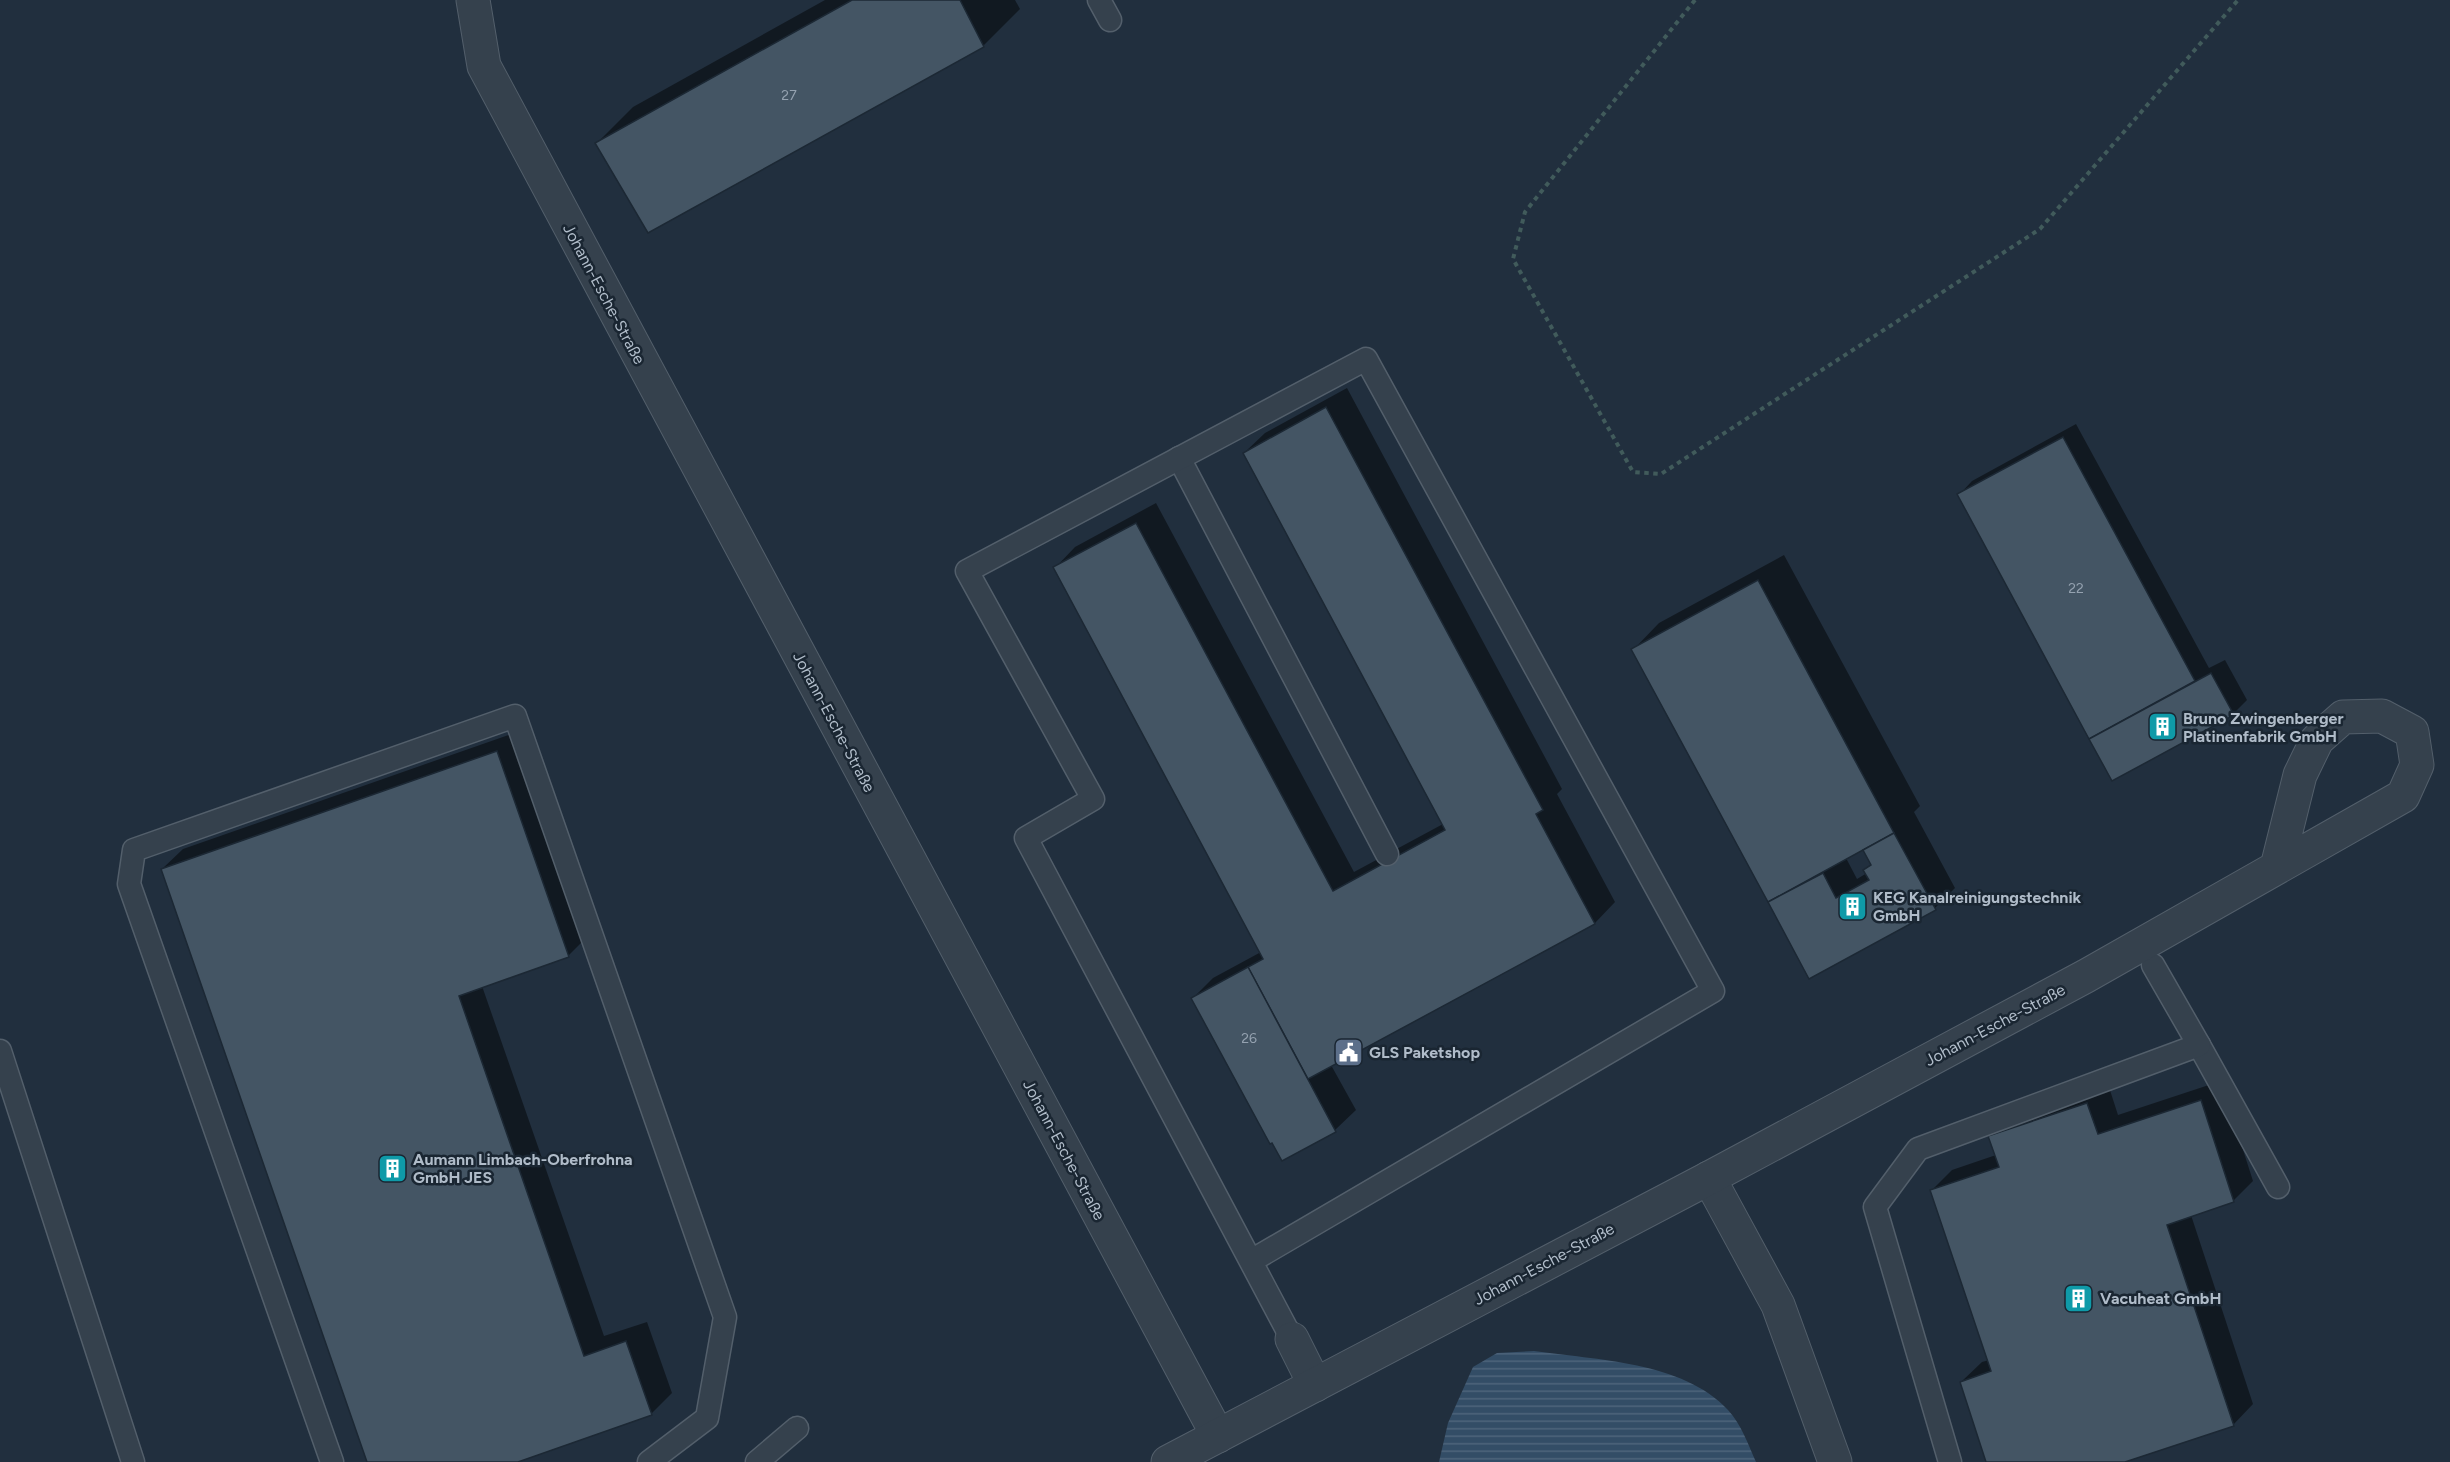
<svg xmlns="http://www.w3.org/2000/svg" width="2450" height="1462" font-family="Figtree,sans-serif">
<style>
.water{fill:url(#water-rules)}
.shadow{fill:#0007;fill-rule:evenodd}
.building{fill:#445564;stroke:#1c2834;stroke-width:1.5}
.lines{fill:none;stroke-linecap:round;stroke-linejoin:round}
.lane-casing{stroke:#535f6b;stroke-width:25}
.street-casing{stroke:#535f6b;stroke-width:35}
.path{stroke:#415b5b;stroke-width:4;stroke-dasharray:4.5 4.5;stroke-linecap:butt}
.lane{stroke:#35414d;stroke-width:22}
.street{stroke:#35414d;stroke-width:33}
.labels{text-anchor:middle;dominant-baseline:central;stroke-width:5;stroke-linejoin:round;paint-order:stroke}
.number-label{font-size:14px;fill:#95a2b0}
.street-label{font-size:16px;fill:#b0bcc9;stroke:#1a2632}
.poi-label{font-size:16px;font-weight:bold;fill:#b0bcc9;stroke:#1a2632;text-anchor:start}
</style>
<defs>
<pattern id="water-rules" width="6" height="5" patternUnits="userSpaceOnUse" patternTransform="scale(1.5)"><rect width="6" height="5" fill="#334d66"/><path d="M0 2.5h6" fill="none" stroke="#4e657b"/></pattern>
</defs>
<rect width="100%" height="100%" fill="#212f3e"/>
<path class="water" d="M1534 1351C1595 1360 1683 1361 1728 1410 1741 1424 1748 1444 1756 1462H1439L1448 1423 1473 1367 1497 1353Z"/>
<g class="shadow">
<polygon points="825,0 1015,0 1020,9 983,46 649,230 597,143 633,107"/>
<polygon points="1347,388 1562,789 1557,794 1615,902 1595,923 1331,1065 1356,1110 1335,1130 1283,1159 1193,998 1213,978 1261,952 1055,568 1075,547 1156,503 1354,872 1443,824 1244,453 1265,433"/>
<polygon points="2076,424 2209,668 2225,660 2247,700 2233,714 2113,779 1959,495 1972,481"/>
<path d="M1784 555 1920 806 1914 812 1955 888 1935 908 1810 977 1633 650 1659 623ZM1870 846 1865 851 1872 863 1865 870 1867 873 1857 879 1846 858Z"/>
<polygon points="517,732 588,936 568,956 482,986 604,1336 647,1322 672,1393 651,1414 513,1462 369,1462 162,869 183,849"/>
<polygon points="2221,1081 2253,1181 2233,1201 2191,1215 2253,1404 2233,1425 2121,1462 1988,1462 1961,1382 1982,1362 1989,1360 1932,1190 1952,1170 1996,1155 1990,1136 2010,1116 2108,1084 2118,1115"/>
</g>
<g class="building">
<polygon points="852,0 960,0 984,47 648,233 595,143"/>
<polygon points="1326,407 1543,810 1536,814 1595,924 1308,1079 1248,967 1263,959 1053,567 1136,523 1333,891 1445,830 1243,453"/>
<polygon points="2063,437 2195,681 2089,739 1957,494"/>
<polygon points="1758,580 1894,833 1768,902 1631,649"/>
<polygon points="2211,673 2234,715 2112,781 2089,739"/>
<polygon points="497,751 569,957 459,996 584,1356 626,1341 652,1415 518,1462 367,1462 161,869"/>
<polygon points="1894,833 1936,910 1809,979 1768,902 1823,873 1836,898 1869,880 1863,870 1871,865 1863,850"/>
<polygon points="1248,967 1336,1132 1282,1161 1272,1143 1270,1144 1191,998"/>
<polygon points="2201,1100 2234,1202 2167,1225 2234,1426 2125,1462 1986,1462 1960,1382 1991,1371 1930,1190 1999,1167 1988,1136 2087,1103 2098,1134"/>
</g>
<g class="lines">
<defs>
<g id="lane">
<polyline points="1099,0 1110,20"/>
<polyline points="1179,458 1387,854"/>
<polyline points="2199,1045 2278,1187"/>
<polyline points="0,1051 133,1462"/>
<polyline points="1251,1261 1713,991 1366,359 967,571 1093,799 1026,838 1292,1339"/>
<polyline points="332,1462 129,884 134,850 515,716 725,1317 707,1418 649,1462"/>
<polyline points="757,1462 797,1428"/>
<polyline points="1950,1462 1875,1207 1918,1149 2199,1045 2153,965"/>
</g>
<g id="street">
<polyline points="473,0 484,66 1218,1436"/>
<polyline points="1709,1178 1778,1305 1835,1462"/>
<polyline points="1292,1339 1315,1385"/>
<polyline points="1168,1462 1709,1178 2086,976 2403,796 2417,765 2412,732 2382,716 2343,717 2317,740 2300,775 2277,867"/>
</g>
</defs>
<use href="#lane" class="lane-casing"/>
<use href="#street" class="street-casing"/>
<polyline class="path" points="1695,0 1525,212 1513,259 1633,472 1661,474 2040,229 2238,0"/>
<use href="#lane" class="lane"/>
<use href="#street" class="street"/>
</g>
<defs>
<symbol id="building-square" viewBox="-11 -11 22 22"><rect x="-9" y="-9" width="18" height="18" rx="4" fill="#0f9aa8" stroke="#1a2632"/><path d="M-4-6H4V6H1V3H-1V6H-4ZM-2.5-4.3h1.7v1.8h-1.7ZM.8-4.3h1.7v1.8H.8ZM-2.5-1h1.7V.8h-1.7ZM.8-1h1.7V.8H.8Z" fill="#fff"/></symbol>
<symbol id="civic-square" viewBox="-11 -11 22 22"><rect x="-9" y="-9" width="18" height="18" rx="4" fill="#5c6f8a" stroke="#1a2632"/><path d="M-.6-6.5H3V-4.5H.6V-3L4-1V1h2V6H-6V1h2V-1L-.6-3ZM-1.2 2.5V6h2.4V2.5Z" fill="#fff"/></symbol>
</defs>
<g fill-rule="evenodd">
<use href="#building-square" x="2146" y="710" width="33" height="33"/>
<use href="#building-square" x="1836" y="890" width="33" height="33"/>
<use href="#civic-square" x="1332" y="1036" width="33" height="33"/>
<use href="#building-square" x="376" y="1152" width="33" height="33"/>
<use href="#building-square" x="2062" y="1282" width="33" height="33"/>
</g>
<g class="labels">
<g class="number-label">
<text x="789" y="95">27</text>
<text x="2076" y="588">22</text>
<text x="1249" y="1038">26</text>
</g>
<g class="street-label">
<text transform="translate(604 294) rotate(62)">Johann-Esche-Straße</text>
<text transform="translate(834 722) rotate(62)">Johann-Esche-Straße</text>
<text transform="translate(1995 1025) rotate(-28)">Johann-Esche-Straße</text>
<text transform="translate(1064 1150) rotate(62)">Johann-Esche-Straße</text>
<text transform="translate(1544 1264) rotate(-28)">Johann-Esche-Straße</text>
</g>
<g class="poi-label">
<text x="2183" y="718">Bruno Zwingenberger<tspan x="2183" dy="18">Platinenfabrik GmbH</tspan></text>
<text x="1873" y="897">KEG Kanalreinigungstechnik<tspan x="1873" dy="18">GmbH</tspan></text>
<text x="1369" y="1052">GLS Paketshop</text>
<text x="413" y="1159">Aumann Limbach-Oberfrohna<tspan x="413" dy="18">GmbH JES</tspan></text>
<text x="2100" y="1298">Vacuheat GmbH</text>
</g>
</g>
</svg>
